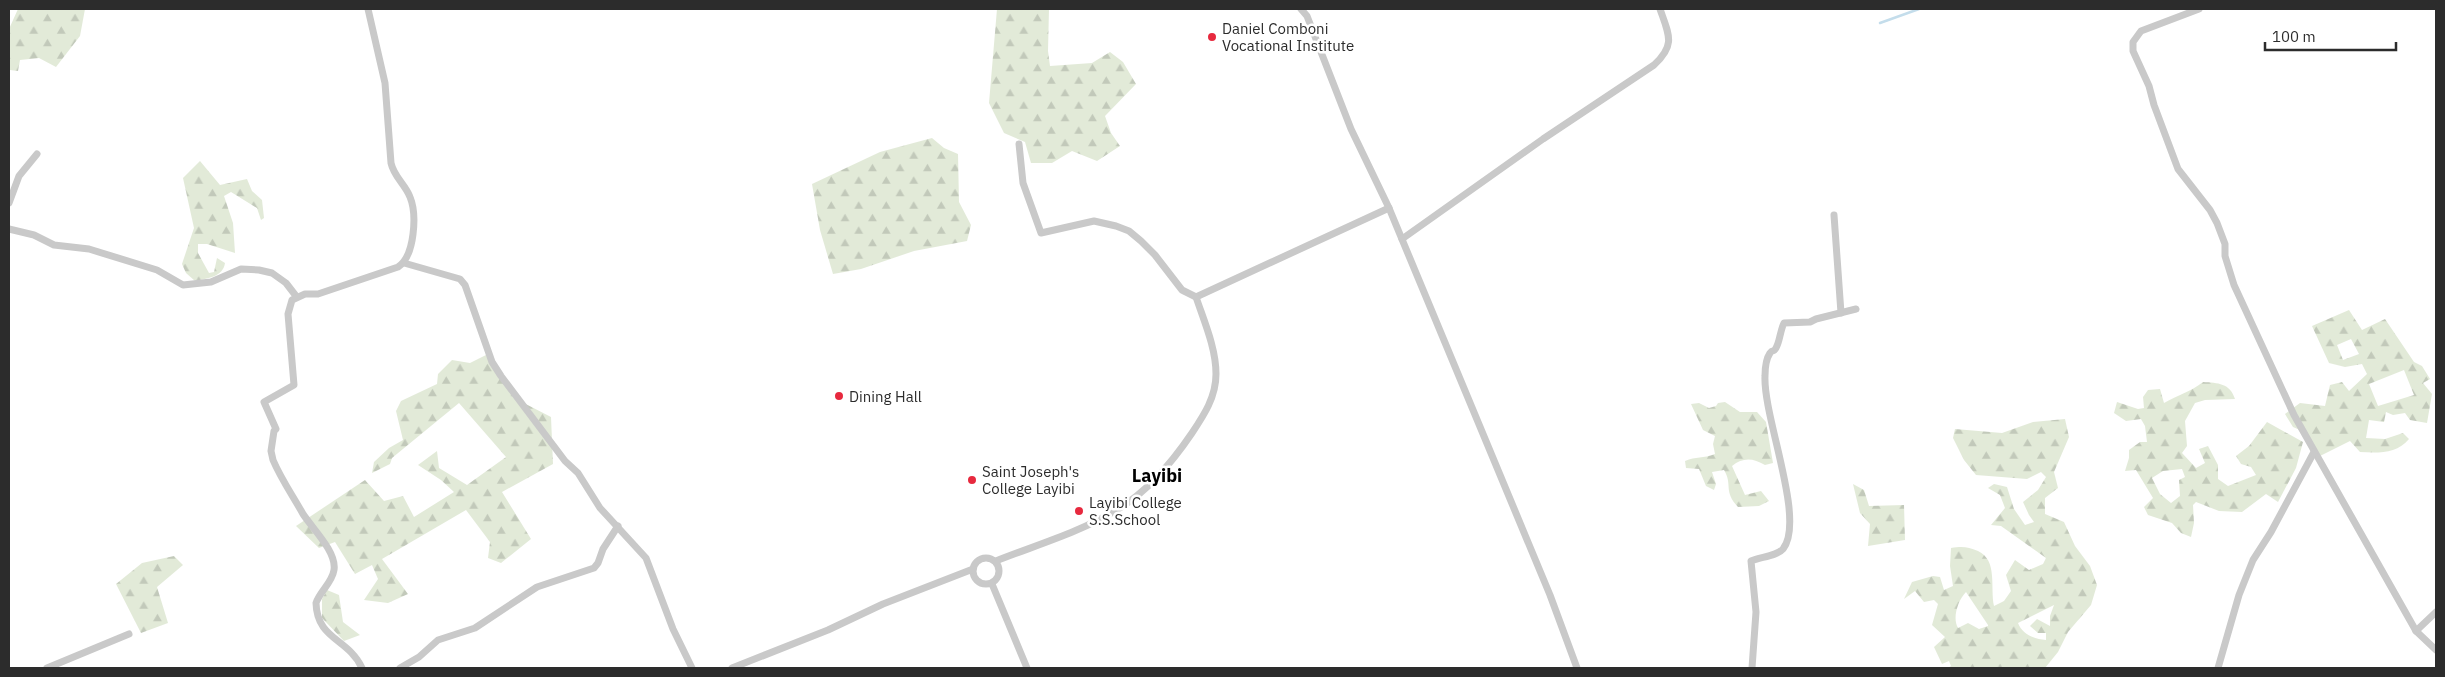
<svg xmlns="http://www.w3.org/2000/svg" width="2445" height="677" font-family="'IBM Plex Sans',sans-serif">
<style>
.forest{fill:url(#forest-firs);fill-rule:evenodd}
.lines{fill:none;stroke-linecap:round;stroke-linejoin:round}
.stream{stroke:#c4ddeb;stroke-width:2.5}
.minor{stroke:#c9c9c9;stroke-width:7}
.poi-dot{fill:#e7293e;stroke:#fff;stroke-width:2}
.labels{text-anchor:middle;dominant-baseline:central;stroke-width:5;stroke-linejoin:round;paint-order:stroke}
.poi-label{font-size:15px;fill:#2c2c2c;stroke:#fff;text-anchor:start}
.quarter-label{font-size:18px;font-weight:bold;fill:#000;stroke:#fff}
</style>
<defs>
<pattern id="forest-firs" width="22" height="20" patternUnits="userSpaceOnUse" patternTransform="scale(1.25)"><rect width="22" height="20" fill="#e2ead8"/><path d="M5 1l3.5 6h-7zM16 11l3.5 6h-7z" fill="#c2c9ba"/></pattern>
</defs>
<rect width="100%" height="100%" fill="#fff"/>
<g class="forest">
<polygon points="18,9 85,9 80,36 56,67 39,58 20,60 18,71 10,70 9,29"/>
<polygon points="997,9 1049,9 1048,51 1050,66 1092,63 1110,52 1123,62 1136,84 1105,116 1111,133 1120,146 1097,161 1072,151 1052,163 1031,163 1025,142 1004,133 989,103"/>
<polygon points="932,138 944,148 958,154 959,202 971,225 967,241 914,251 861,269 833,274 820,230 812,184 880,152"/>
<path d="M200 161 220 185 247 179 252 191 262 200 264 218 261 220 257 208 231 192 224 196 233 223 235 253 207 244H198V253L209 273 214 272 217 258 225 263C223 277 208 278 195 281L186 273 182 264 194 228 183 178Z"/>
<path d="M2349 310 2362 330 2385 319 2414 362 2422 366 2430 379 2423 383 2432 394 2427 423 2410 420 2405 413 2393 415 2386 412 2384 422 2369 420 2366 438 2385 439 2403 433 2409 439C2397 454 2378 453 2360 452L2350 441 2318 457 2307 433 2293 427 2285 414 2300 403 2325 406 2330 385 2342 382 2349 391 2367 374 2362 364 2345 367 2329 363 2312 326ZM2351 339 2359 354 2343 360 2337 345ZM2404 370 2414 395 2378 406 2369 384Z"/>
<polygon points="486,355 514,398 551,417 553,464 502,492 531,539 501,563 488,558 490,542 466,510 382,559 408,594 388,603 364,600 378,579 372,565 355,574 335,542 319,548 296,526 365,480 384,501 403,496 414,517 454,492 441,480 418,465 437,451 439,468 467,485 506,457 459,403 392,458 390,464 372,473 374,462 389,448 403,440 396,411 401,401 437,384 438,374 452,360 470,363"/>
<path d="M2203 382C2218 383 2230 383 2235 399L2205 400 2195 403 2185 421 2187 446 2182 453 2196 468 2205 463 2199 449 2208 446 2218 465V479L2228 486 2256 475 2251 467 2241 464 2236 456 2249 446 2267 422 2303 442 2296 468 2278 502 2266 494 2242 512 2219 511 2196 502 2193 505 2194 523 2191 537 2181 533 2172 523 2148 515 2144 507 2153 498 2136 470 2125 471 2129 458V450L2140 442H2147L2145 426 2141 419 2126 421 2114 413 2117 402 2138 409 2144 408 2143 397 2148 390 2160 389 2164 403C2178 395 2190 392 2203 382ZM2182 469 2185 477 2179 480 2180 496 2171 503 2160 494 2152 478 2163 471Z"/>
<path d="M1725 402 1740 412H1757L1766 422 1773 463 1765 465C1753 458 1743 457 1732 466L1745 495 1761 491 1769 501 1759 506 1738 507C1723 491 1733 485 1724 470L1712 472 1716 484 1714 490 1706 486 1699 469 1686 468 1685 461C1696 456 1703 459 1715 454L1713 444 1715 436 1703 430 1691 404 1699 403 1709 408 1716 406 1718 403Z"/>
<path d="M2065 419 2069 437 2054 472 2058 488 2045 498V514L2064 522 2075 546 2090 566 2097 585 2091 605 2068 632 2058 652 2045 668H1948L1951 666 1949 661 1942 664 1934 647 1945 637 1932 625 1938 604 1934 600 1924 602 1915 591 1904 599 1912 582 1933 576 1940 577 1944 590 1953 586 1950 566 1951 548C1963 546 1968 547 1978 551 1998 560 1990 588 1994 606L2004 601 2011 591 2006 575 2015 560 2029 570 2043 564 2046 558 2001 526 1991 525 2005 508 2000 495 1988 488 1994 484 2007 487 2014 509 2025 525 2034 522 2029 515 2023 502 2038 490 2046 477 2041 472 2027 479 1976 475 1964 460 1953 438 1955 429 2002 433 2033 422ZM1966 592 1988 625V626L1979 629 1968 623 1958 628C1952 618 1958 600 1966 592ZM2054 605 2050 616V626L2037 619 2030 626 2038 633H2046V640C2034 639 2022 634 2018 623Z"/>
<polygon points="1853,484 1864,490 1869,506 1904,505 1905,540 1868,546 1870,524 1860,513"/>
<polygon points="174,556 183,565 157,587 168,623 141,633 116,584 142,563"/>
<polygon points="327,590 339,595 343,622 360,635 344,641 322,618 322,599"/>
</g>
<g class="lines">
<polyline class="stream" points="1880,23 1919,9"/>
<g class="minor">
<polyline points="1301,9 1307,16 1351,129 1389,208 1550,595 1577,668"/>
<polyline points="2199,9 2141,31 2133,42 2133,51 2149,86 2154,105 2178,169 2210,210 2217,223 2225,244 2225,256 2234,285 2294,415 2416,631 2436,650"/>
<polyline points="9,203 19,176 37,154"/>
<polyline points="1834,215 1841,313"/>
<polyline points="9,229 34,235 54,245 89,249 157,270 183,285 211,282 241,269 259,270 272,273 286,283 296,296"/>
<path d="M1402 239 1543 139 1654 65C1676 45 1669 35 1660 9"/>
<polyline points="404,263 460,279 465,285 492,362 501,376 565,461 578,473 600,508 646,558 673,629 692,668"/>
<polyline points="1196,297 1389,208"/>
<circle cx="986" cy="571" r="13"/>
<path d="M996 561C1036 545 1081 532 1118 509 1147 492 1173 461 1192 433 1204 415 1216 397 1216 374 1216 348 1204 321 1196 297L1182 290 1155 255 1141 241 1129 231 1116 226 1094 221 1041 233 1023 183 1019 144"/>
<polyline points="992,584 1027,668"/>
<polyline points="2416,631 2436,612"/>
<polyline points="47,668 129,634"/>
<path d="M362 668C348 638 317 640 316 603 320 591 332 583 334 570 337 552 312 528 303 514 293 496 281 479 273 460L271 451 274 431 276 429 264 402 294 385 288 314 292 300 305 294H318L398 267C415 256 417 214 410 197 405 184 394 177 391 163L385 83 368 9"/>
<polyline points="400,668 419,657 438,640 475,628 537,587 594,568 598,563 603,549 618,526"/>
<polyline points="732,668 828,630 883,604 973,569"/>
<path d="M1752 668 1756 612 1751 561C1760 557 1777 556 1783 549 1806 520 1763 417 1765 376 1765 369 1766 359 1770 353 1773 349 1773 353 1776 348 1780 341 1780 331 1784 323L1810 322 1816 319 1856 309"/>
<polyline points="2218,668 2239,595 2253,560 2271,532 2314,452"/>
</g>
</g>
<g class="poi-dot">
<circle cx="1212" cy="37" r="5"/>
<circle cx="839" cy="396" r="5"/>
<circle cx="972" cy="480" r="5"/>
<circle cx="1079" cy="511" r="5"/>
</g>
<g class="labels">
<g class="poi-label">
<text x="1222" y="28">Daniel Comboni<tspan x="1222" dy="17">Vocational Institute</tspan></text>
<text x="849" y="396">Dining Hall</text>
<text x="982" y="471">Saint Joseph's<tspan x="982" dy="17">College Layibi</tspan></text>
<text x="1089" y="502">Layibi College<tspan x="1089" dy="17">S.S.School</tspan></text>
</g>
<g class="quarter-label">
<text x="1157" y="475">Layibi</text>
</g>
</g>
<rect width="2445" height="677" fill="none" stroke="#2c2c2c" stroke-width="20"/>
<path d="M2265 42v8h131v-8" fill="none" stroke="#2c2c2c" stroke-width="2.5"/>
<text x="2272" y="42" font-size="15" fill="#2c2c2c" stroke="#ffffff" stroke-width="4" paint-order="stroke">100 m</text>
</svg>
